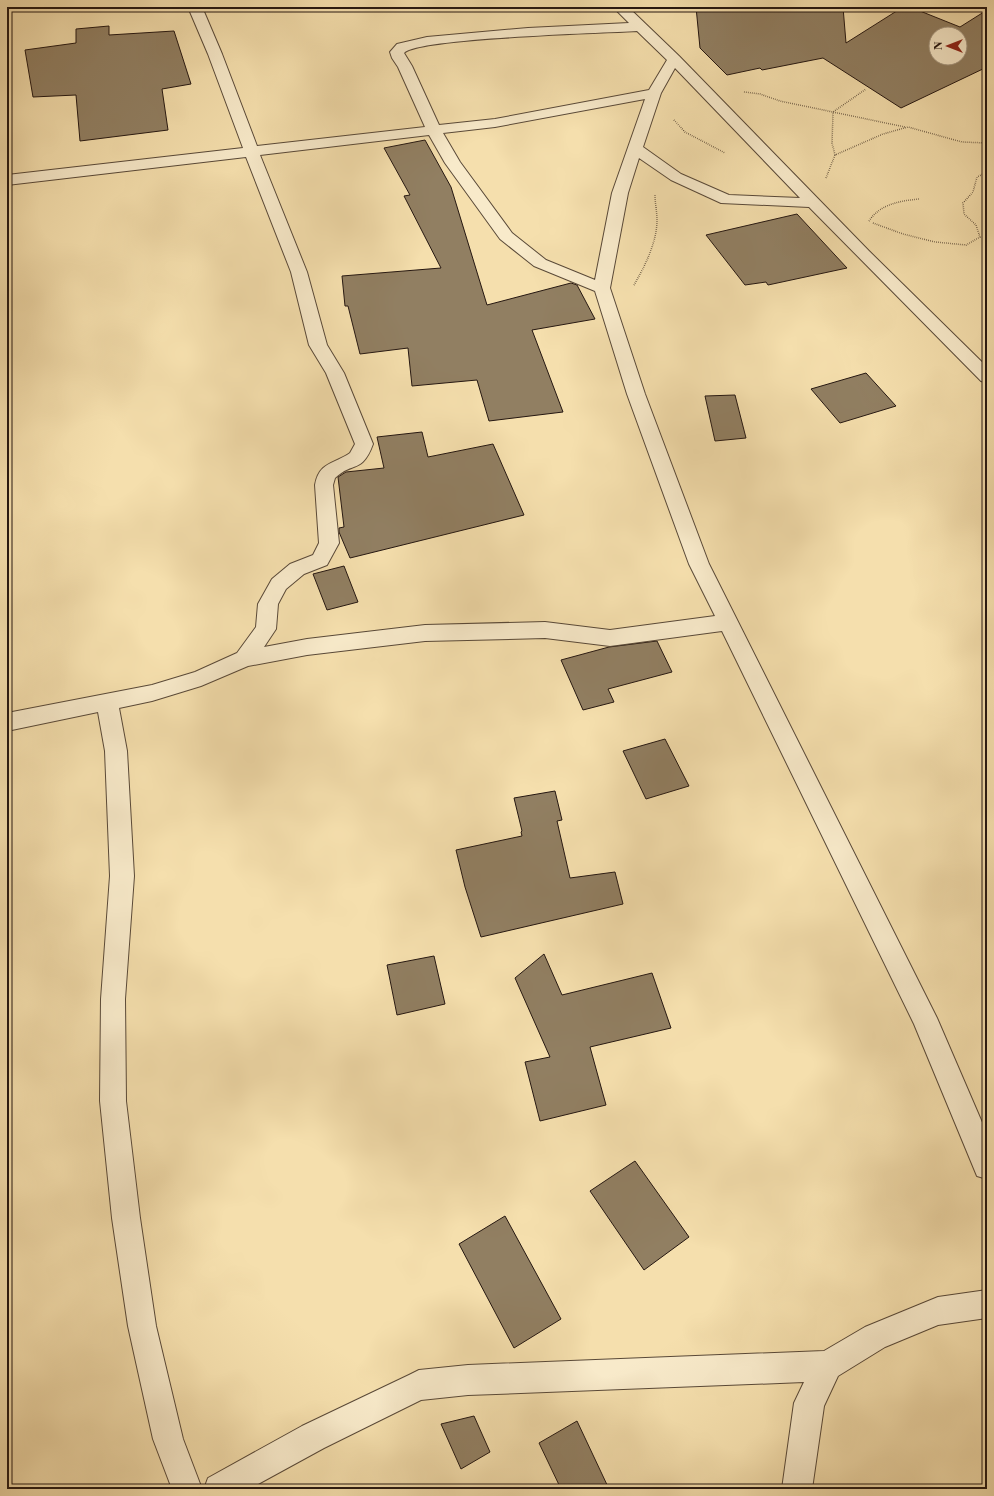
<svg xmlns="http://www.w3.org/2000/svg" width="994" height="1496" font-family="'Libre Bodoni',serif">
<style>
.building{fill:#917f62;stroke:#251711;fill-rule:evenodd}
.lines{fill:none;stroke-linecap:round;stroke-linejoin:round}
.street-casing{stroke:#594938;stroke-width:2}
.path{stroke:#251711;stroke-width:1.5;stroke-dasharray:0.5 1.5;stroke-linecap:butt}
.street{fill:#f8eaca;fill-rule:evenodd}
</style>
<rect width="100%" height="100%" fill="#f5dfad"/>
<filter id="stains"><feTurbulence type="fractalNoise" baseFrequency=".005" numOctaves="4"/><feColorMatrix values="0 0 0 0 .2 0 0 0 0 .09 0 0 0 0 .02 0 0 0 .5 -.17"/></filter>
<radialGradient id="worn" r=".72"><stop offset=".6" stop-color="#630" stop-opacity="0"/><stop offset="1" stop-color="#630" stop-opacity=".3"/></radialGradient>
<g class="building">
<path d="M696 7H843L846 43 903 7H910L960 27 987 10V67L901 108 823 58 762 70 760 68 727 75 700 48ZM936 34H960V58H936Z"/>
<polygon points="109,26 109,35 174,31 191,84 162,89 168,130 80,141 76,95 33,97 25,50 76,43 76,29"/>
<polygon points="425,140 451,187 487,305 571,283 577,285 595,319 532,330 563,412 489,421 477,380 412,386 408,348 360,354 348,306 345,306 342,276 441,268 404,196 410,195 384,148"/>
<polygon points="797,214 847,268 768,285 766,282 745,285 706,235"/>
<polygon points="866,373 896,406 840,423 811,389"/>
<polygon points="735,395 746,438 715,441 705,396"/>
<polygon points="422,432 428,457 493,444 524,515 350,558 339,532 339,528 344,527 338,477 346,472 384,468 377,437"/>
<polygon points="344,566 358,602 327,610 313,574"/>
<polygon points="657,641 672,672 608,689 614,702 583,710 561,660 609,647"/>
<polygon points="665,739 689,786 646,799 623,751"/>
<polygon points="555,791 562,820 557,821 570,878 615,872 623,904 481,937 465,887 456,850 522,836 521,832 522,831 514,798"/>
<polygon points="544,954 562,995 652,973 671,1028 590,1047 606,1105 540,1121 525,1062 550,1057 515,978"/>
<polygon points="434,956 445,1004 397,1015 387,965"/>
<polygon points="635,1161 689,1237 644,1270 590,1191"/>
<polygon points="505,1216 561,1319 514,1348 459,1244"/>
<polygon points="474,1416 490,1452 461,1469 441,1424"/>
<polygon points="577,1421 609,1489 561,1489 539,1443"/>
</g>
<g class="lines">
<defs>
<g id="street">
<path d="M188 7H202L222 54 257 146 425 127 398 67 392 58 390 52 397 44 427 37 528 28 629 23 613 7H628L679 56 869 251 987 367V383L981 381 809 207 721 203 671 180 639 158 628 193 610 288 645 394 709 564 937 1018 987 1134V1179L977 1176 914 1024 722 631 610 646 545 638 425 641 307 655 248 666 201 686 152 701 119 708 127 751 134 876 125 999 126 1101 140 1218 156 1326 183 1439 202 1489H172L153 1439 128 1326 112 1218 100 1101 101 999 110 876 105 751 98 712 7 731V713L152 685 195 672 237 653 256 627 258 604 272 579 290 564 313 555 319 543 315 485C319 462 334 464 350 453L355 444 326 373 309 345 291 272 246 157 7 185V175L243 148 208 54ZM637 31 667 60 649 90 495 119 439 125 412 66 404 53C418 38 605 33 637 31ZM675 68 800 198 729 195 681 174 643 147 661 93ZM645 99 612 193 595 280 546 260 512 233 460 162 443 133 495 127ZM429 135 445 163 500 239 534 266 595 291 627 394 689 564 715 616 610 630 545 622 425 625 307 639 264 647 276 629 278 604 286 589 304 574 327 565 339 543 333 485 335 478C353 461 362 474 373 444L344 373 327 345 307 272 260 155Z"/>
<polygon points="987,1290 987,1318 938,1325 885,1347 838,1376 824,1406 812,1489 782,1489 794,1403 804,1382 468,1395 421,1400 324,1448 249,1489 204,1489 208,1478 302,1426 409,1375 419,1370 468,1365 824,1351 865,1327 938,1297"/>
</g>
</defs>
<use href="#street" class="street-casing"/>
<g class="path">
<polyline points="744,92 760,94 780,101 905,127"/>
<polyline points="674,120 685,132 725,153"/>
<polyline points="835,155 832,143 833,112 866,89"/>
<polyline points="826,178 835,155 883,134 908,127 962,142 987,143"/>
<path d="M869 221C880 204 900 201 919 199"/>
<polyline points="873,223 903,234 935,242 966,245 980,237 976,225 964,214 963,203 973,192 977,177 987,172"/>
<path d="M634 285C645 266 657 242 657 220 657 212 655 203 655 195"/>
</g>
<use href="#street" class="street"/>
</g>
<rect width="994" height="1496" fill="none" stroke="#f5dfad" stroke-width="24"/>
<rect x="8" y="8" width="978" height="1480" fill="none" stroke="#251711" stroke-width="2"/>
<rect x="12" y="12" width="970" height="1472" fill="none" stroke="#251711"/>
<g transform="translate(948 46) rotate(270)"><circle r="19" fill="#f8eaca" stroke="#a49680"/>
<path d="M0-3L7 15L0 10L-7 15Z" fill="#8f2418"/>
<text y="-6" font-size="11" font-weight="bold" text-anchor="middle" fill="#251711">N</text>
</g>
<rect width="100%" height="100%" filter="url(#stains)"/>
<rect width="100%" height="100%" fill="url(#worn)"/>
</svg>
